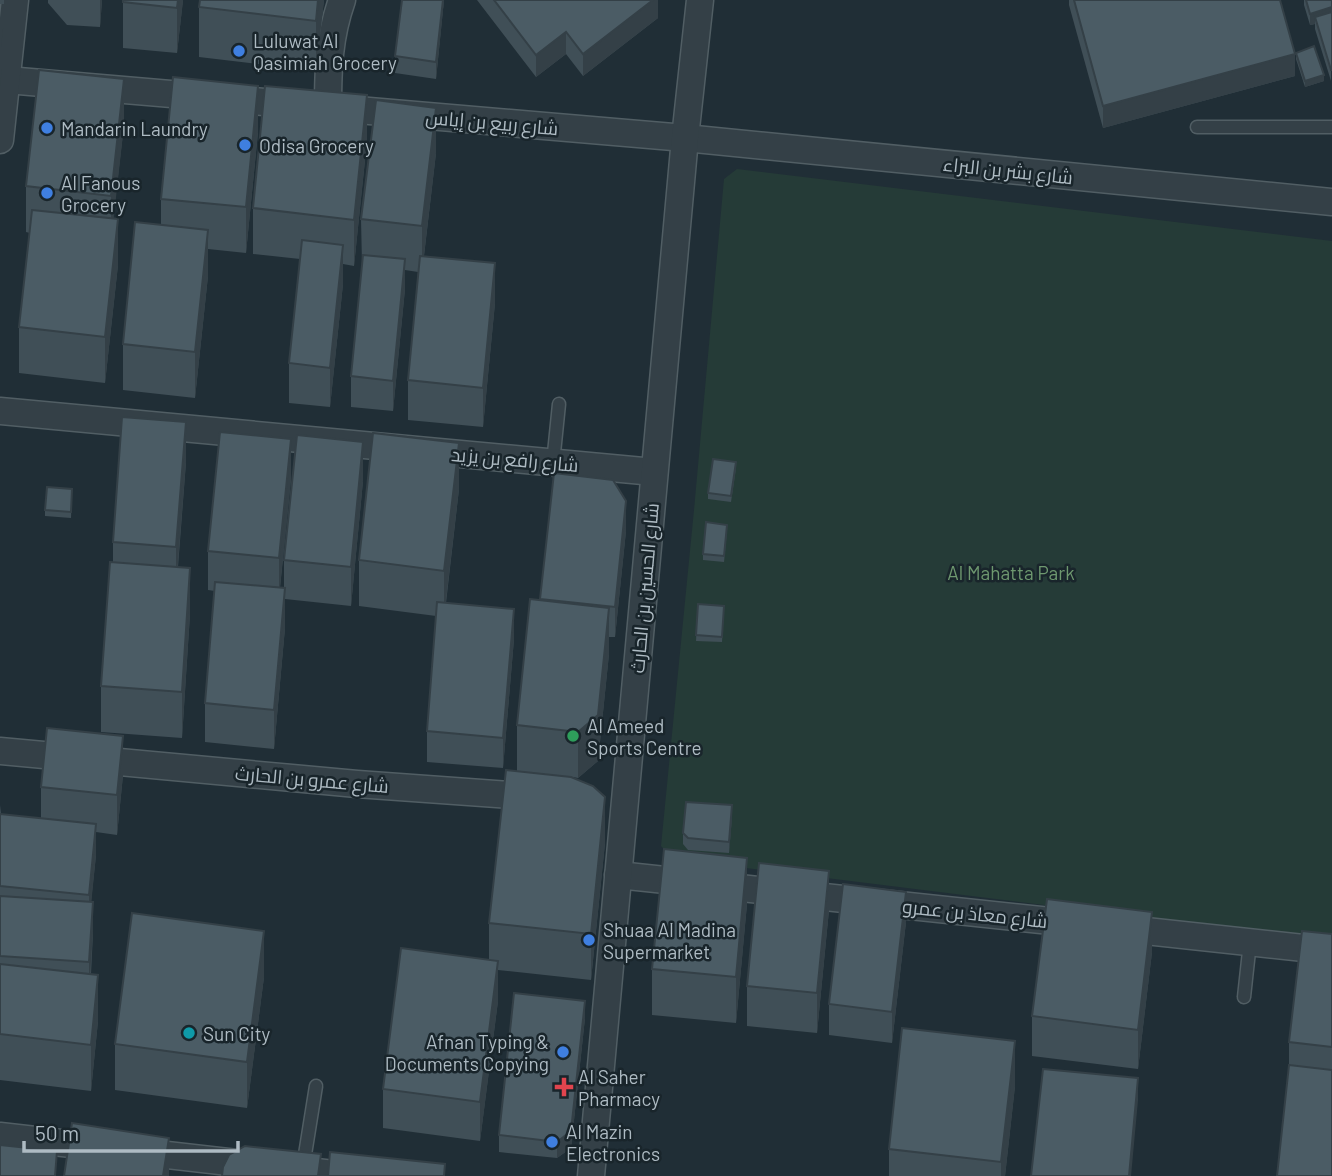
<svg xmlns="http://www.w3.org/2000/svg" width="1332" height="1176" font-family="Barlow,Cairo,sans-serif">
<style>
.green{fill:#253b37}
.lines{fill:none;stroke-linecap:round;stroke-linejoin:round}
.service-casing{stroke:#515e64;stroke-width:15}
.minor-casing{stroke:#515e64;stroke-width:29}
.service{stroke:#344047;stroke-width:12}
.minor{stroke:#344047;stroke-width:26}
.wall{fill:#404f57}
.shaded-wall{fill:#344047}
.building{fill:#4b5c65;stroke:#344047;stroke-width:2}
.shop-dot{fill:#3f7fe0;stroke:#19252b;stroke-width:2.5}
.leisure-dot{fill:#2e9e5b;stroke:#19252b;stroke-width:2.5}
.culture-dot{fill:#0f9aa8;stroke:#19252b;stroke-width:2.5}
.health-dot{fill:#e0444e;stroke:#19252b;stroke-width:2.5}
.labels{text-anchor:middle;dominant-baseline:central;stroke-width:5;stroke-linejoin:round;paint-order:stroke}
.poi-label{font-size:19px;fill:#aebbc3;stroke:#19252b;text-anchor:start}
.street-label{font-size:19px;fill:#aebbc3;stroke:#19252b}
.park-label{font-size:19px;fill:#6e986f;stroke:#19252b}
</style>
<rect width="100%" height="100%" fill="#202e36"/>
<polygon class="green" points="737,169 1332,241 1332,941 674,859 661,846 694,510 724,179"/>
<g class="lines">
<defs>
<g id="service">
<polyline points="1197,127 1332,127"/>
<polyline points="553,463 559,404"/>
<polyline points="1244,997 1250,942"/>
<polyline points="303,1167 316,1086"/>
</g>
<g id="minor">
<polyline points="7,80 685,138 1332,202"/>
<path d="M328 108C328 69 329 37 342 0"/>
<polyline points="0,140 15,0"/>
<polyline points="0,411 654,472"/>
<polyline points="0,751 357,784 539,797"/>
<polyline points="618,875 1079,924"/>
<polyline points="1118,928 1332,951"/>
<polyline points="0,1136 351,1176"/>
<polyline points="591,1176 685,138 700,0"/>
</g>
</defs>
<use href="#service" class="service-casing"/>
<use href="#minor" class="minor-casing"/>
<use href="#service" class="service"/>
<use href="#minor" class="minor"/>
</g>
<g class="wall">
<rect x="0" y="0" width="4" height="4"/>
<polygon points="48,0 102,0 100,27 67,25 48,3"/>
<polygon points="123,0 183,0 177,53 123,48"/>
<polygon points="324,0 316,71 199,57 199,7"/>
<polygon points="402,0 444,0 436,79 395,73 395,56"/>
<polygon points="477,0 658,0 658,18 583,76 566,54 536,77"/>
<polygon points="1069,0 1280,0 1295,76 1103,128 1069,5"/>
<polygon points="1304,0 1332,0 1331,81 1315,29 1315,24 1310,25 1304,5"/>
<polygon points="1296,53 1324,81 1305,87 1296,59"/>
<polygon points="124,125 113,219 118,265 105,383 19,373 19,327 30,233 26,232 26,186"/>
<polygon points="258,132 246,253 208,249 208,276 195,398 123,390 123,344 161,225 161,199"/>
<polygon points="367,141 354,266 343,264 343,284 330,407 289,403 289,363 300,259 253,254 253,208"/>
<polygon points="436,153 424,256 495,303 483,427 408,420 408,380 418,272 405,270 405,289 393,411 351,407 351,376 362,264 361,219"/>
<polygon points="186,462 178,567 190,614 182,738 101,732 101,686 113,562 113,542"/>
<polygon points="736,468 731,502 708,499 708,493"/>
<polygon points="291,479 280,588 284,588 284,560 363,481 351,606 285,599 285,628 274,749 205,742 205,703 215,591 208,590 208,551"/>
<polygon points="72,489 71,518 45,516 45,510"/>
<polygon points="459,489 446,603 514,639 503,768 427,762 427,731 436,616 359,606 359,560"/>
<polygon points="626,531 615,637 609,637 609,654 598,761 578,778 573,777 605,843 591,980 498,970 498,1001 480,1141 383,1128 383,1089 489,960 489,923 517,771 517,725 540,599"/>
<polygon points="727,531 724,562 703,560 703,554"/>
<polygon points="698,604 724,606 722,642 696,641"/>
<polygon points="123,775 117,835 96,832 96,855 91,902 93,933 91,974 98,1021 91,1091 0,1080 0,805 1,814 41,819 41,787"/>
<polygon points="732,817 729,853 688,850 683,844 683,833"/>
<polygon points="747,904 736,1023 652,1015 652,969"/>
<polygon points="829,910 817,1033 747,1026 747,986"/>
<polygon points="906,922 892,1043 829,1035 829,1004"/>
<polygon points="1332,934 1332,1176 1289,1066 1289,1042"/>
<polygon points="1152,952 1138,1069 1032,1056 1032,1016"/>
<polygon points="264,977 247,1108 115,1090 115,1044"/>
<polygon points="585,1018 571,1148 557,1158 499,1152 499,1135"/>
<polygon points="1015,1086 1005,1176 889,1176 889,1149"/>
</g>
<g class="shaded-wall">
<polygon points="100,0 102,0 100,27"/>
<polygon points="178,0 183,0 177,53 177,8"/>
<polygon points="318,0 324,0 316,71 316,21"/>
<polygon points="443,0 444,0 436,79 436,62"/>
<polygon points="653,0 658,0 658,18 583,76 583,54"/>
<polygon points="1332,7 1332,19 1315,17 1315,24 1310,25 1310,14"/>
<polygon points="2,29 2,69 0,86 0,47"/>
<polygon points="566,32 566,54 536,77 536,55"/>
<polygon points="1295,54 1295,76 1103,128 1103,106"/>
<polygon points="1324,75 1324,81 1305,87 1305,81"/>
<polygon points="124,79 124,125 111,242 111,196"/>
<polygon points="258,86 258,132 246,253 246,207"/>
<polygon points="367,95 367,141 354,266 354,220"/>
<polygon points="436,108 436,153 422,272 422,226"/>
<polygon points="118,219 118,265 105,383 105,337"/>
<polygon points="208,230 208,276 195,398 195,352"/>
<polygon points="343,245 343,284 330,407 330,368"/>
<polygon points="405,259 405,289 393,411 393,381"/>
<polygon points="495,263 495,303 483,427 483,388"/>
<polygon points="186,422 186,462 176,587 176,547"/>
<polygon points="291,439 291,479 279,597 279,558"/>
<polygon points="363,442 363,481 351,606 351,567"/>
<polygon points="459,443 459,489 444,617 444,571"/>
<polygon points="626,501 626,531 615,637 615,607"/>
<polygon points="190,568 190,614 182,738 182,692"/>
<polygon points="285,588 285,628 274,749 274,710"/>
<polygon points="609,608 609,654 598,761 578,778 578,732"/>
<polygon points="514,609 514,639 503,768 503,738"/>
<polygon points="123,736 123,775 117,835 117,795"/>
<polygon points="605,797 605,843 591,980 591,934"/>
<polygon points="732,805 732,817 729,853 729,842"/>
<polygon points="96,824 96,855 89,925 89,895"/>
<polygon points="747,858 747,904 736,1023 736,977"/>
<polygon points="829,871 829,910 817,1033 817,993"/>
<polygon points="906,892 906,922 892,1043 892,1012"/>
<polygon points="93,902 93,933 89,992 89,962"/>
<polygon points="1152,912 1152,952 1138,1069 1138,1030"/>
<polygon points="264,931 264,977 247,1108 247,1062"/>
<polygon points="498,961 498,1001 480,1141 480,1102"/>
<polygon points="98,975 98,1021 91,1091 91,1045"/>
<polygon points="585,1001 585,1018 571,1148 557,1158 557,1142"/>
<polygon points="1015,1041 1015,1086 1005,1176 1001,1176 1001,1162"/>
<polygon points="1138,1078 1138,1100 1131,1176 1129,1176"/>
<polygon points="169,1138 169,1176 163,1176"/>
</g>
<g class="building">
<polygon points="123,0 178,0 177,8 123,2"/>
<polygon points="200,0 318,0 316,21 199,7"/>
<polygon points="402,0 443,0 436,62 395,56"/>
<polygon points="494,0 653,0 583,54 566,32 536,55"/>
<polygon points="1074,0 1280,0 1295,54 1103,106"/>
<polygon points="1306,0 1332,0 1332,7 1310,14"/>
<polygon points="1332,12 1332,70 1331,70 1315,17"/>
<polygon points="0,29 2,29 0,47"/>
<polygon points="1314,46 1324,75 1305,81 1296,53"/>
<polygon points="39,70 124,79 111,196 26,186"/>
<polygon points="173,77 258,86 246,207 161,199"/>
<polygon points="265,86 367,95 354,220 253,208"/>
<polygon points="376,100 436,108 422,226 361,219"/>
<polygon points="32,210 118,219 105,337 19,327"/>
<polygon points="135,222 208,230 195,352 123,344"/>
<polygon points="302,240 343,245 330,368 289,363"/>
<polygon points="363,255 405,259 393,381 351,376"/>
<polygon points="420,256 495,263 483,388 408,380"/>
<polygon points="122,417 186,422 176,547 113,542"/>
<polygon points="220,432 291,439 279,558 208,551"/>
<polygon points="373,433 459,443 444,571 359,560"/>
<polygon points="297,435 363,442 351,567 284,560"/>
<polygon points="713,459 736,462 731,496 708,493"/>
<polygon points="554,473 613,480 626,501 615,607 540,599"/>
<polygon points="47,487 72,489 71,512 45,510"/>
<polygon points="706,522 727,525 724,556 703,554"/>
<polygon points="110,562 190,568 182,692 101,686"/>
<polygon points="215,582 285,588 274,710 205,703"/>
<polygon points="530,599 609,608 598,715 578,732 517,725"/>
<polygon points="437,602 514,609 503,738 427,731"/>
<polygon points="698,604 724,606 722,637 696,635"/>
<polygon points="47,728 123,736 117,795 41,787"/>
<polygon points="506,770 571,777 593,786 605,797 591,934 489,923"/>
<polygon points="686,802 732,805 729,842 688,838 683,833"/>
<polygon points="0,814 96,824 89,895 0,886"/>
<polygon points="664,849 747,858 736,977 652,969"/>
<polygon points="759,863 829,871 817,993 747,986"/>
<polygon points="843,884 906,892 892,1012 829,1004"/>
<polygon points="0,896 93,902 89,962 0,956"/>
<polygon points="1047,899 1152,912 1138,1030 1032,1016"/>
<polygon points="132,913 264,931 247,1062 115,1044"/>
<polygon points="1302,931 1332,934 1332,1047 1289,1042"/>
<polygon points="401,948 498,961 480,1102 383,1089"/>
<polygon points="0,964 98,975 91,1045 0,1034"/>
<polygon points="514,993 585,1001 571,1131 557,1142 499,1135"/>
<polygon points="902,1028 1015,1041 1001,1162 889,1149"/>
<polygon points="1289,1065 1332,1070 1332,1176 1277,1176"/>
<polygon points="1043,1069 1138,1078 1129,1176 1031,1176"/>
<polygon points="72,1123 169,1138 163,1176 64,1176"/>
<polygon points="0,1145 57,1151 55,1176 0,1176"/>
<polygon points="245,1146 321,1154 318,1176 222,1176 223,1167 229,1155"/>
<polygon points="330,1152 445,1164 444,1176 328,1176"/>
</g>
<g class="shop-dot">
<circle cx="239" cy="51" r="7"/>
<circle cx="47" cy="128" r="7"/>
<circle cx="245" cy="145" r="7"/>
<circle cx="47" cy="193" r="7"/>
<circle cx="589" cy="940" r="7"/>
<circle cx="563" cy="1052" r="7"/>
<circle cx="552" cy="1142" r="7"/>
</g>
<circle class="leisure-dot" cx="573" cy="736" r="7"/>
<circle class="culture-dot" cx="189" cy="1033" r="7"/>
<path class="health-dot" d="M560.5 1076.5h7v7h7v7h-7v7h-7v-7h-7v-7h7z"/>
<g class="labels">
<g class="poi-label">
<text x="253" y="40">Luluwat Al<tspan x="253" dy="22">Qasimiah Grocery</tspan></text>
<text x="61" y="128">Mandarin Laundry</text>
<text x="259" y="145">Odisa Grocery</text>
<text x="61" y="182">Al Fanous<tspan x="61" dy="22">Grocery</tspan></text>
<text x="587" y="725">Al Ameed<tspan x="587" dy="22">Sports Centre</tspan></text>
<text x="603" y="929">Shuaa Al Madina<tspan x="603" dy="22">Supermarket</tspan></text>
<text x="203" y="1033">Sun City</text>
<text x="549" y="1041" text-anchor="end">Afnan Typing &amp;<tspan x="549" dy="22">Documents Copying</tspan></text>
<text x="578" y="1076">Al Saher<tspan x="578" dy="22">Pharmacy</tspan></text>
<text x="566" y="1131">Al Mazin<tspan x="566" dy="22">Electronics</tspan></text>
</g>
<g class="street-label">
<text transform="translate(492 122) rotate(5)">شارع ربيع بن إياس</text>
<text transform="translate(1008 170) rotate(6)">شارع بشر بن البراء</text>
<text transform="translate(515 459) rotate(5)">شارع رافع بن يزيد</text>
<text transform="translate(644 588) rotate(-85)">شارع الحسين بن الحارث</text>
<text transform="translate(312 779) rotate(5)">شارع عمرو بن الحارث</text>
<text transform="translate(975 913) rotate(6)">شارع معاذ بن عمرو</text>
</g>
<g class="park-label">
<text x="1011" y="572">Al Mahatta Park</text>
</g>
</g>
<path d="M24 1141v10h214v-10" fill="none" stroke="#aebbc3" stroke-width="3.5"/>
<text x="35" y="1141" font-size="21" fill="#aebbc3" stroke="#19252b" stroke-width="5" paint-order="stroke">50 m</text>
</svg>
